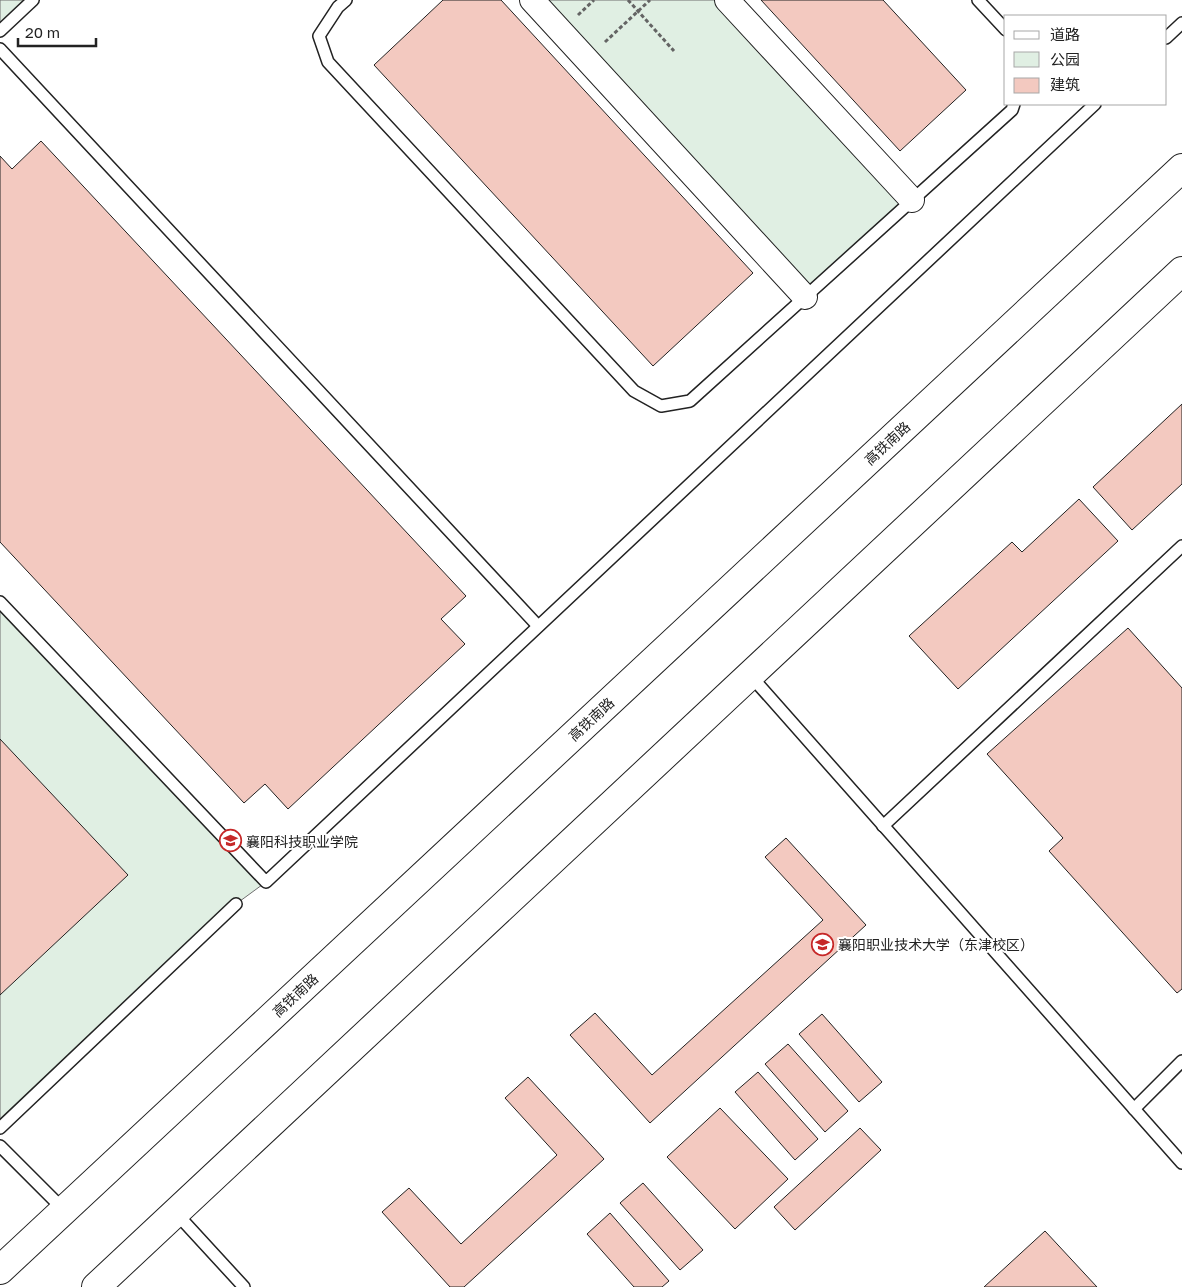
<svg xmlns="http://www.w3.org/2000/svg" width="1182" height="1287" font-family="'Golos Text','Noto Sans SC',sans-serif">
<style>
.green{fill:#e0efe3;stroke:#6f6f6f}
.building{fill:#f3c9c0;stroke:#222}
.lines{fill:none;stroke-linecap:round;stroke-linejoin:round}
.lane-casing{stroke:#222;stroke-width:14}
.street-casing{stroke:#222;stroke-width:26}
.secondary-casing{stroke:#222;stroke-width:30}
.path{stroke:#646464;stroke-width:3;stroke-dasharray:4 2.5;stroke-linecap:butt}
.lane{stroke:#fff;stroke-width:11}
.street{stroke:#fff;stroke-width:24}
.secondary{stroke:#fff;stroke-width:28}
.labels{text-anchor:middle;dominant-baseline:central;stroke-width:4;stroke-linejoin:round;paint-order:stroke}
.street-label{font-size:14px;fill:#222;stroke:#fff}
.poi-label{font-size:14px;fill:#222;stroke:#fff;text-anchor:start}
</style>
<rect width="100%" height="100%" fill="#fff"/>
<g class="green">
<polygon points="0,0 33,0 0,31"/>
<polygon points="532,0 727,0 912,200 805,297"/>
<polygon points="0,602 266,882 236,904 0,1128"/>
</g>
<g class="building">
<polygon points="443,0 501,0 753,273 653,366 374,65"/>
<polygon points="761,0 883,0 966,90 900,151"/>
<polygon points="41,141 466,596 441,619 465,644 288,809 265,784 244,803 0,542 0,156 12,169"/>
<polygon points="1182,404 1182,484 1132,530 1093,487"/>
<polygon points="1079,499 1118,541 958,689 909,636 1012,542 1022,552"/>
<polygon points="1128,628 1182,688 1182,989 1177,993 1049,851 1063,838 987,754"/>
<polygon points="0,739 128,875 0,995"/>
<polygon points="786,838 866,925 650,1123 570,1035 595,1013 652,1075 823,920 765,857"/>
<polygon points="822,1014 882,1082 859,1102 799,1034"/>
<polygon points="788,1044 848,1111 825,1132 765,1064"/>
<polygon points="758,1072 818,1139 795,1160 735,1092"/>
<polygon points="528,1077 604,1159 464,1287 450,1287 382,1212 409,1188 461,1244 557,1155 505,1098"/>
<polygon points="720,1108 788,1179 735,1229 667,1157"/>
<polygon points="860,1128 881,1150 795,1230 774,1207"/>
<polygon points="643,1183 703,1250 680,1270 620,1203"/>
<polygon points="610,1213 669,1281 662,1287 634,1287 587,1234"/>
<polygon points="1045,1231 1097,1287 984,1287"/>
</g>
<g class="lines">
<defs>
<g id="lane">
<polyline points="346,0 338,7 319,36 328,62 634,391 661,406 690,401 1012,110 1014,104"/>
<polyline points="978,0 1006,30"/>
<polyline points="0,31 33,0"/>
<polyline points="1166,38 1182,23"/>
<polyline points="0,49 538,626"/>
<polyline points="0,602 266,882 1095,104"/>
<polyline points="750,675 1182,1163"/>
<polyline points="883,826 1182,546"/>
<polyline points="1134,1109 1182,1061"/>
<polyline points="0,1128 236,904"/>
<polyline points="0,1146 64,1210"/>
<polyline points="176,1213 244,1287"/>
</g>
<g id="street">
<polyline points="532,0 805,297"/>
<polyline points="727,0 912,200"/>
</g>
<g id="secondary">
<polyline points="0,1270 1182,168"/>
<polyline points="96,1287 1182,271"/>
</g>
</defs>
<use href="#lane" class="lane-casing"/>
<use href="#street" class="street-casing"/>
<use href="#secondary" class="secondary-casing"/>
<g class="path">
<polyline points="628,0 674,51"/>
<polyline points="578,15 594,0"/>
<polyline points="605,42 650,0"/>
</g>
<use href="#lane" class="lane"/>
<use href="#street" class="street"/>
<use href="#secondary" class="secondary"/>
</g>
<defs>
<symbol id="university-ring" viewBox="-11 -11 22 22"><circle r="9.5" fill="#fff" stroke="#c62828" stroke-width="1.5"/><path d="M0-5L7-2L0 1L-7-2ZM-4 1L0 2.5L4 1V4Q0 6-4 4Z" fill="#c62828"/></symbol>
</defs>
<g fill-rule="evenodd">
<use href="#university-ring" x="218" y="828" width="25" height="25"/>
<use href="#university-ring" x="810" y="932" width="25" height="25"/>
</g>
<g class="labels">
<g class="street-label">
<text transform="translate(887 443) rotate(-43)">高铁南路</text>
<text transform="translate(591 719) rotate(-43)">高铁南路</text>
<text transform="translate(295 995) rotate(-43)">高铁南路</text>
</g>
<g class="poi-label">
<text x="246" y="841">襄阳科技职业学院</text>
<text x="838" y="944">襄阳职业技术大学（东津校区）</text>
</g>
</g>
<rect x="1004" y="15" width="162" height="90" fill="#ffffff" stroke="#a7a7a7"/>
<rect x="1014" y="31" width="25" height="8" fill="#ffffff" stroke="#a7a7a7"/>
<text x="1050" y="40" font-size="15" fill="#222222">道路</text>
<rect x="1014" y="52" width="25" height="15" fill="#e0efe3" stroke="#a7a7a7"/>
<text x="1050" y="65" font-size="15" fill="#222222">公园</text>
<rect x="1014" y="78" width="25" height="15" fill="#f3c9c0" stroke="#a7a7a7"/>
<text x="1050" y="90" font-size="15" fill="#222222">建筑</text>
<path d="M18 38v8h78v-8" fill="none" stroke="#222222" stroke-width="2.5"/>
<text x="25" y="38" font-size="15" fill="#222222" stroke="#ffffff" stroke-width="4" paint-order="stroke">20 m</text>
</svg>
